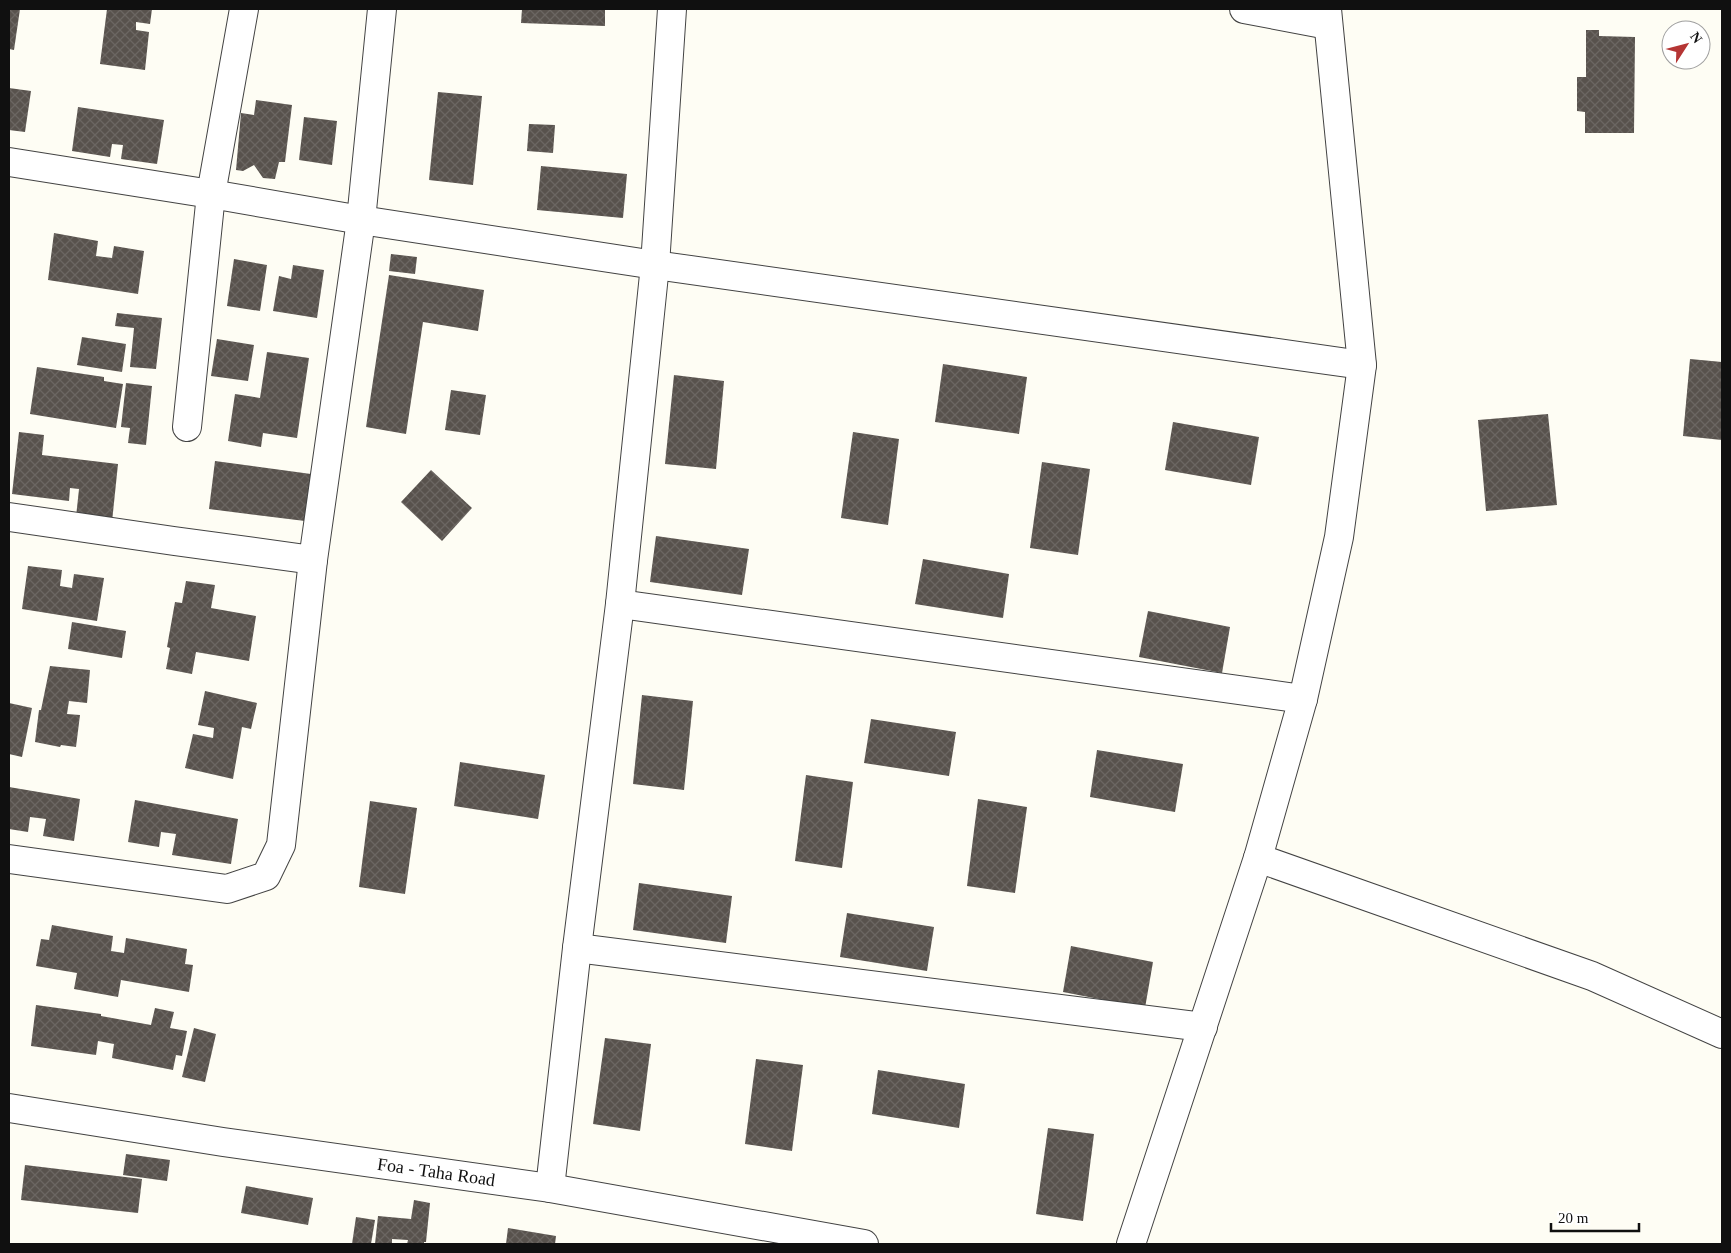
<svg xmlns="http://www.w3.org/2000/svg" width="1731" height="1253" font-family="Georgia,serif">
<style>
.building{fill:url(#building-cross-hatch)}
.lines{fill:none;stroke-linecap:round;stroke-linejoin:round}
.minor-casing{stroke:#434343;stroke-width:30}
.minor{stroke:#fff;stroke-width:28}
.labels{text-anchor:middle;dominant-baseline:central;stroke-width:5;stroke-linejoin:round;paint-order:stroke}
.street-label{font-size:18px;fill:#101010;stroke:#fff}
</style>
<defs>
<pattern id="building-cross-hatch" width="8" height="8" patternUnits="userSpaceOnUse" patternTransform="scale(1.25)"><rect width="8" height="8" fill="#58524d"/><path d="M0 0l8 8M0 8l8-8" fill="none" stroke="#6b6662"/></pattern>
</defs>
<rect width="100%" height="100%" fill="#fefdf4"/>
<g class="building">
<polygon points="9,9 20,9 14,50 9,49"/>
<polygon points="107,9 152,9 150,24 136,22 136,30 149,32 145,70 100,64"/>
<polygon points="522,9 605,9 605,26 521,23"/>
<polygon points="1586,30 1599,30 1599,36 1635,37 1634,133 1585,133 1585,112 1577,111 1577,77 1586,77"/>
<polygon points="9,88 31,91 25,132 9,130"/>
<polygon points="438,92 482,96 473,185 429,180"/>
<polygon points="256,100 292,105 285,162 279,162 275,179 263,178 254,165 243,171 236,170 241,113 254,115"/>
<polygon points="78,107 164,120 157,164 121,159 123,145 112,144 110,157 72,151"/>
<polygon points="304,117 337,121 332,165 299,160"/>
<polygon points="529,124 555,125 553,153 527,151"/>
<polygon points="541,166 627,174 623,218 537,210"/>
<polygon points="54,233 98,241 96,256 112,258 114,246 144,251 138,294 48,280"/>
<polygon points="391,254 417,257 415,274 389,271"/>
<polygon points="234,259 267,265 260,311 227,306"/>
<polygon points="293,265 324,270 317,318 273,311 279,276 291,279"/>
<polygon points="389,275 484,290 478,331 423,322 406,434 366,427"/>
<polygon points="117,313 162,318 156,369 130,367 134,328 115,326"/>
<polygon points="82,337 126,344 122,372 77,365"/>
<polygon points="217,339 254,345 248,381 211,376"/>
<polygon points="267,352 309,358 297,438 263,433 261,447 228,441 235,394 260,398"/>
<polygon points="1690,359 1722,362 1722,440 1683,436"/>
<polygon points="943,364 1027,377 1019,434 935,422"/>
<polygon points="37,367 104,377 104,381 123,384 116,428 30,414"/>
<polygon points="674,375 724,381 716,469 665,464"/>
<polygon points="126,383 152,386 146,445 128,443 130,428 121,427"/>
<polygon points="451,390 486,395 480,435 445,430"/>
<polygon points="1548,414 1557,505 1486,511 1478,420"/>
<polygon points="1173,422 1259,437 1251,485 1165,470"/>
<polygon points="19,432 44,435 42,455 118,464 112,522 76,517 79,489 70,488 69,501 12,494"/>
<polygon points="853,432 899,439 888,525 841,518"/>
<polygon points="215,461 311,474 305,521 209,509"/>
<polygon points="1042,462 1090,469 1078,555 1030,548"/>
<polygon points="431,470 472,508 442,541 401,502"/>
<polygon points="656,536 749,549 742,595 650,582"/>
<polygon points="923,559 1009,574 1003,618 915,604"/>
<polygon points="28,566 62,570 60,586 72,588 74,574 104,578 97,621 22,609"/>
<polygon points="186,581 215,585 211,608 256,616 249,661 196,652 192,674 166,669 170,648 167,647 175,602 182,603"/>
<polygon points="1148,611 1230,627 1222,673 1139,657"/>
<polygon points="72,622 126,631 122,658 68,649"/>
<polygon points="50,666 90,670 87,703 69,701 67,714 80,715 76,747 61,745 60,747 35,742 39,710 41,710"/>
<polygon points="205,691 257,703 251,729 242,727 233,779 185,768 193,734 213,738 214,728 198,725"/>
<polygon points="642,695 693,701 684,790 633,784"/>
<polygon points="9,703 32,708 22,757 9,754"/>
<polygon points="871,719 956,732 949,776 864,763"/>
<polygon points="1097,750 1183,764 1175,812 1090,797"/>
<polygon points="460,762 545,775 538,819 454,806"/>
<polygon points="806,775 853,782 842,868 795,861"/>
<polygon points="9,787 80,799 74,841 43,836 46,819 30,817 28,832 9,829"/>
<polygon points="978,799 1027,807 1015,893 967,886"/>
<polygon points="135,800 238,819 231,864 172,855 176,834 161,832 159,847 128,842"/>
<polygon points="370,801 417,808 405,894 359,887"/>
<polygon points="639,883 732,896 726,943 633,930"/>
<polygon points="847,913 934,927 927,971 840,957"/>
<polygon points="52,925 113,936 111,951 124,953 126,938 187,949 185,964 193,965 189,992 121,980 118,997 74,989 77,973 36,966 41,939 49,940"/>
<polygon points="1071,946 1153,962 1145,1008 1063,992"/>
<polygon points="36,1005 101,1014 101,1016 151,1025 155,1008 174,1012 170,1028 187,1031 182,1056 176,1055 173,1070 112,1058 114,1044 98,1041 96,1055 31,1046"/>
<polygon points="194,1028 216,1034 205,1082 182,1077"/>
<polygon points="605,1038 651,1044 640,1131 593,1124"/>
<polygon points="756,1059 803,1065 792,1151 745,1144"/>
<polygon points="878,1070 965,1084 959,1128 872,1114"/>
<polygon points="1048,1128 1094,1134 1083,1221 1036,1214"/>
<polygon points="126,1154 170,1160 167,1181 123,1175"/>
<polygon points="25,1165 142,1179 138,1213 21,1200"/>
<polygon points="246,1186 313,1198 308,1225 241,1213"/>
<polygon points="414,1200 430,1203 426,1242 424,1242 424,1244 407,1244 408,1240 392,1239 392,1244 375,1244 378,1216 411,1219"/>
<polygon points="356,1217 375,1220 371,1244 352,1244"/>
<polygon points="508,1228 556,1236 555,1244 506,1244"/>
</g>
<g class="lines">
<defs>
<g id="minor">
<polyline points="1244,9 1328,25"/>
<polyline points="9,162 211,194 361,220 655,265 1362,365"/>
<polyline points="187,427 211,194 244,9"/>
<polyline points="9,517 174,541 313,560"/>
<polyline points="620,604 1303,699"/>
<polyline points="1258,858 1592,976 1722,1034"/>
<polyline points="9,859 227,889 266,876 281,845 313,560 361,220 382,9"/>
<polyline points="577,948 1203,1027"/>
<path id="s1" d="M9 1108 223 1142 550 1188 864 1244"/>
<polyline points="550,1188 577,948 620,604 655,265 672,9"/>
<polyline points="1131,1244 1258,858 1303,699 1339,537 1362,365 1327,9"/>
</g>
</defs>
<use href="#minor" class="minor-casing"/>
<use href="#minor" class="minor"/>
</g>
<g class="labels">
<g class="street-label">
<text stroke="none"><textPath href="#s1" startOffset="432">Foa - Taha Road</textPath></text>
</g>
</g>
<rect width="1731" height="1253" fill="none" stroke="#101010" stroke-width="20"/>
<g transform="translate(1686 45) rotate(54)"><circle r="24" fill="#ffffff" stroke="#9f9f9f"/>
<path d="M0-4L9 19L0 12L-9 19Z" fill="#b53534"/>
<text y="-8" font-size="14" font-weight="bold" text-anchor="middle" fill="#101010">N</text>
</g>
<path d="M1551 1223v8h88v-8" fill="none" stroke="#101010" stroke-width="2.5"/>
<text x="1558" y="1223" font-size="15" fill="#101010" stroke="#ffffff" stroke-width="4" paint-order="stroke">20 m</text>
</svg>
